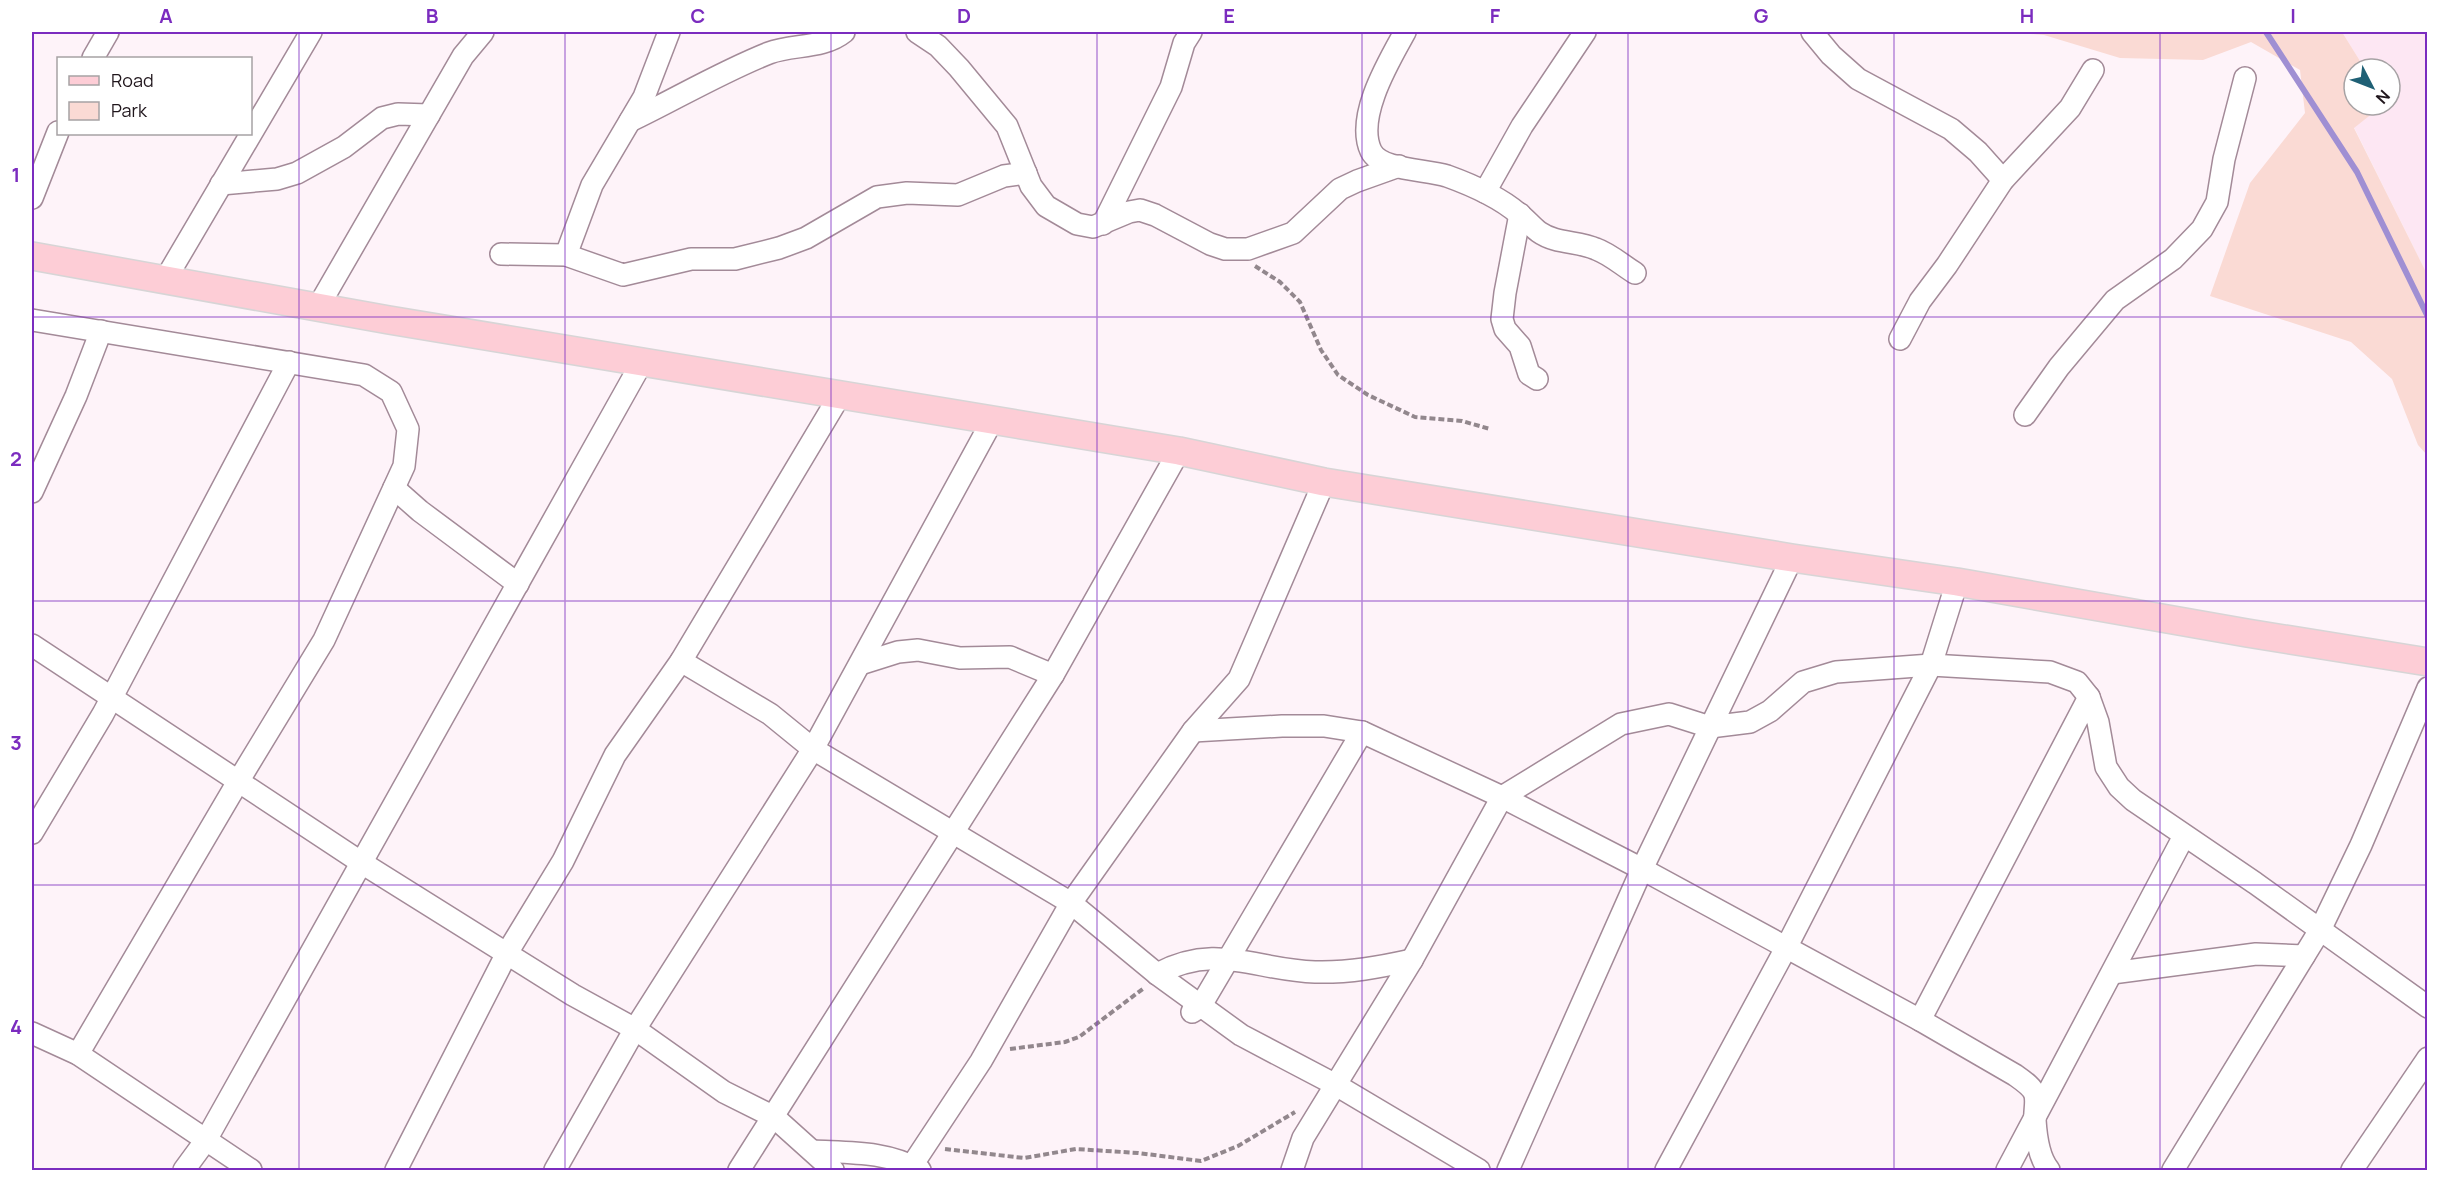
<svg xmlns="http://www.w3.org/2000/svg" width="2459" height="1202" font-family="Manrope,sans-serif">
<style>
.built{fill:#fde7f3}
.green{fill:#fadad4}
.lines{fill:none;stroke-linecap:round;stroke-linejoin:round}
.stream{stroke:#9f8fd3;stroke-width:6}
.minor-casing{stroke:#a38a98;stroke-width:24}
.major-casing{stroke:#d7d5d6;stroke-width:30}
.path{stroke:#92878d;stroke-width:4;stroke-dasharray:6 3;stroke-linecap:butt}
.minor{stroke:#fff;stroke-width:21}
.major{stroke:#fdcdd6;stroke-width:27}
.grid{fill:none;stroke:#7b2cbf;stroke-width:1.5;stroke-opacity:0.55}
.neatline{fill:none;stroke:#7b2cbf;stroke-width:2}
.grid-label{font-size:20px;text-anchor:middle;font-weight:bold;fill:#7b2cbf}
</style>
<rect width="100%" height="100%" fill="#fef3f9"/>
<polygon class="built" points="2342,32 2427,32 2427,274 2354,127 2383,105 2390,105 2390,69 2365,69"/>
<polygon class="green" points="2004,32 2342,32 2365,69 2354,69 2354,105 2383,105 2354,128 2427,274 2427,455 2418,445 2392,379 2351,342 2210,296 2250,183 2305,113 2300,70 2251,42 2203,60 2120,58 2044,35"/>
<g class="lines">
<polyline class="stream" points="2266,32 2357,172 2428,317"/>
<defs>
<g id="minor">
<polyline points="917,32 938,46 959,68 1007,126 1031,186 1046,206 1077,224 1093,227 1129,212 1140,210 1155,215 1210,244 1225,249 1248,249 1293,233 1340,189 1357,181 1399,166"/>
<path d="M1405 32C1389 61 1355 117 1371 151 1381 171 1426 169 1447 176 1472 185 1498 196 1519 214 1526 219 1532 227 1539 232 1556 244 1578 241 1596 249 1610 254 1622 265 1635 273"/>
<polyline points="1812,32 1831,55 1858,79 1951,129 1978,152 2003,180"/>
<polyline points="93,58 108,32"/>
<path d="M630 121C676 99 721 72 769 53 793 44 823 49 844 32"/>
<polyline points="221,184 277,179 297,173 344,147 382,118 398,114 429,115"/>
<polyline points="1485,192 1522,126 1585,32"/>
<polyline points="32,198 58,132"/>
<polyline points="1520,214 1505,293 1502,319 1505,329 1520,346 1529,374 1537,379"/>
<polyline points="1103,224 1171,87 1184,43 1191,32"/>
<polyline points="501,254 566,255 623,275 691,259 735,259 779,248 806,238 877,197 907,193 958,195 1004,176 1026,173"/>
<polyline points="566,255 592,185 644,97 669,32"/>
<polyline points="165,280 311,32"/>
<polyline points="318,307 463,56 483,32"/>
<polyline points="32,320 364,375 391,392 408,429 404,466 324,640 239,780 78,1054"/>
<polyline points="1900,339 1920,301 1947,265 2003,180 2070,108 2093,70"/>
<polyline points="2025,415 2059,367 2115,300 2173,259 2202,229 2217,202 2224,159 2245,78"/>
<polyline points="394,488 420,511 518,584"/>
<polyline points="32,492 76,396 101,331"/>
<polyline points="32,645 362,863 573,995 635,1029 724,1092 774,1117 833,1170"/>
<polyline points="681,661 770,714 813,749 1071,903 1157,974 1241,1035 1336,1085 1479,1170"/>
<polyline points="860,664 898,652 918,650 960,658 1010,657 1053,675"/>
<path d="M1193 731 1282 726H1324L1362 732 1502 797 1642 869 1920 1020 2015 1075C2022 1080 2033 1087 2035 1095 2037 1103 2034 1112 2035 1120 2036 1136 2039 1158 2049 1170"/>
<polyline points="32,833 103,714 289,362"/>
<polyline points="2112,973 2256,954 2304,956"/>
<path d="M1157 974C1217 942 1254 970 1315 972 1349 973 1380 967 1412 960"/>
<polyline points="1192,1012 1200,1007 1362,732"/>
<polyline points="1920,1020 2089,697"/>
<polyline points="32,1033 78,1054 251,1170"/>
<path d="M813 1151C852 1153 885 1151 920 1170"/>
<polyline points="184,1170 206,1140 642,362"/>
<polyline points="396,1170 507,953 563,861 615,755 681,661 840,395"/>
<polyline points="555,1170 635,1029 813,749 992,421"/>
<polyline points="739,1170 1053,675 1179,451"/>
<polyline points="909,1170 981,1061 1071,903 1193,731 1239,679 1324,482"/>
<polyline points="1292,1170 1303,1138 1412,960 1502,797 1621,724 1669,714 1710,727 1750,722 1770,711 1803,682 1836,672 1931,665 2050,672 2077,682 2089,697 2098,722 2106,767 2119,787 2133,800 2255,883 2428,1007"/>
<polyline points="1508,1170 1642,869 1792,558"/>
<polyline points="1666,1170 1786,948 1931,665 1957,582"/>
<polyline points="2007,1170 2184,836"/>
<polyline points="2173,1170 2320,930 2361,845 2428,688"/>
<polyline points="2352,1170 2428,1058"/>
</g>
<polyline id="major" points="32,256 389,320 1179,451 1324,482 1792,558 1957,582 2247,633 2428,662"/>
</defs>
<use href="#minor" class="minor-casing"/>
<use href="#major" class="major-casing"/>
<g class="path">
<polyline points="1255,266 1280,282 1300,302 1321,350 1338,375 1368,395 1415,417 1462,421 1490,429"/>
<polyline points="1010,1049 1065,1042 1079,1037 1144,988"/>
<polyline points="945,1149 1024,1158 1076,1149 1138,1153 1201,1161 1238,1146 1295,1112"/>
</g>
<use href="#minor" class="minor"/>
<use href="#major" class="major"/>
</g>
<path class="grid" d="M299 32V1170M565 32V1170M831 32V1170M1097 32V1170M1362 32V1170M1628 32V1170M1894 32V1170M2160 32V1170M32 317H2428M32 601H2428M32 885H2428"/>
<rect width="2459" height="1202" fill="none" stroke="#ffffff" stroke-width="66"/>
<rect x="57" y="57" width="195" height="78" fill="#ffffff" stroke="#a6a2a4" stroke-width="1.5"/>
<rect x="69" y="76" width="30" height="9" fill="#fdcdd6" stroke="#a6a2a4" stroke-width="1.5"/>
<text x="111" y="87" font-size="18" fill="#20161c">Road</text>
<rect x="69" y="102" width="30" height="18" fill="#fadad4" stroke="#a6a2a4" stroke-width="1.5"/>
<text x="111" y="117" font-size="18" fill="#20161c">Park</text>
<g transform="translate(2372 87) rotate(132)"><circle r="28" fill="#ffffff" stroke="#a6a2a4" stroke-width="1.5"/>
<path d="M0-4.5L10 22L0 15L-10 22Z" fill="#1f6075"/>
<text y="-9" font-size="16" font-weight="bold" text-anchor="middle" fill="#20161c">N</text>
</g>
<rect x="33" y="33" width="2393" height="1136" class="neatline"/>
<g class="grid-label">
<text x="166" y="23">A</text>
<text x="432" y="23">B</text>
<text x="698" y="23">C</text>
<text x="964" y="23">D</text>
<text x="1229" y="23">E</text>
<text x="1495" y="23">F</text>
<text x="1761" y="23">G</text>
<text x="2027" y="23">H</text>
<text x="2293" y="23">I</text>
<text x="16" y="182">1</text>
<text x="16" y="466">2</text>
<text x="16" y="750">3</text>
<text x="16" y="1034">4</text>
</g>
</svg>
